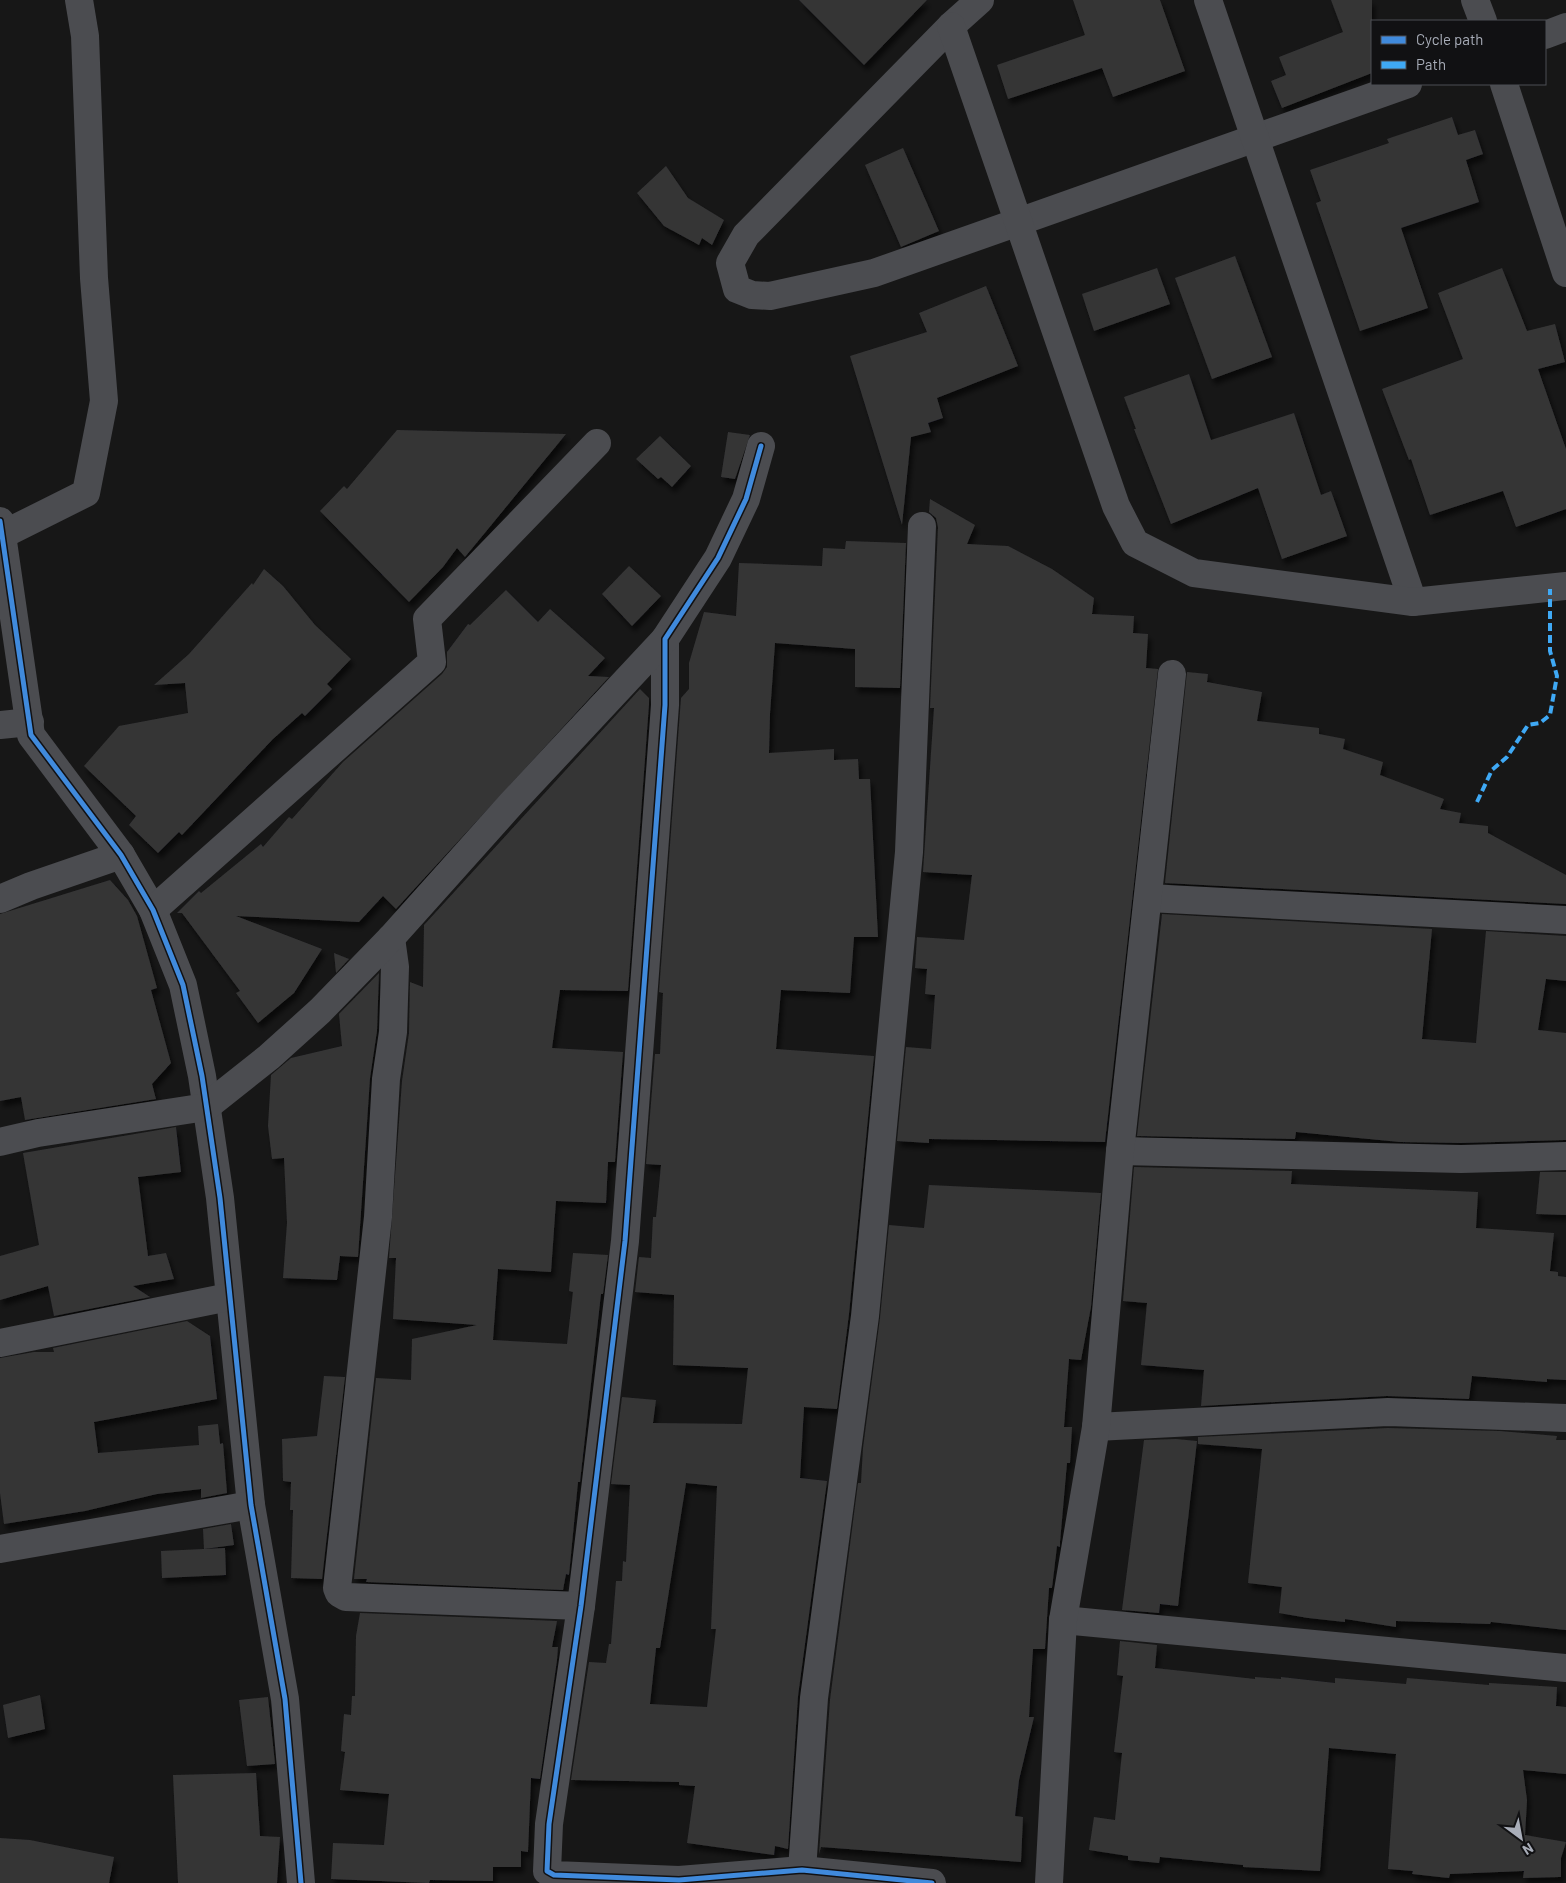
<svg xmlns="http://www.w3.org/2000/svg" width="1566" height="1883" font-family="Barlow,sans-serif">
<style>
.building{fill:#353536;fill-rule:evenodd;filter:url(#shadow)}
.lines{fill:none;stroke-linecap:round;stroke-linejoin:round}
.minor{stroke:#4b4c50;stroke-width:28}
.quiet{stroke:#3fa9f5;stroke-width:4;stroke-dasharray:8 4;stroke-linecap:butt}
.cycleway-casing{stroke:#111113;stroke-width:8}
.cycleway{stroke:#408adc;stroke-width:5}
</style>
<defs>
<filter id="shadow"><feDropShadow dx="3" dy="5.5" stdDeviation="2.5" flood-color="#0009"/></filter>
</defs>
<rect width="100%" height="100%" fill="#171717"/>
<g class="building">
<polygon points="799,0 927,0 864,65"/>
<polygon points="1073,0 1160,0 1185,71 1113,97 1102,68 1008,99 997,65 1085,35"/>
<polygon points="1331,0 1372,0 1372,73 1282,108 1271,81 1286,75 1279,57 1343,32"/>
<polygon points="1452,117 1458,135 1475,130 1483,154 1466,160 1479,202 1401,228 1428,308 1360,331 1316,203 1321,201 1310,170 1389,143 1387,139"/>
<polygon points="903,148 939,231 901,247 865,165"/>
<polygon points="666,166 688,198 724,220 712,245 702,238 699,245 664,226 637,193"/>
<polygon points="1235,256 1272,357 1212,379 1175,278"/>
<polygon points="1157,268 1170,304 1094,331 1082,294"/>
<polygon points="1502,268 1527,331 1555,324 1565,362 1538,369 1566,449 1566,509 1516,527 1503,491 1430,515 1411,459 1409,460 1382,389 1463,359 1438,293"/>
<polygon points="986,286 1018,366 937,398 943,418 928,423 931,432 911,437 902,525 850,356 927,332 919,313"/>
<polygon points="1189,374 1211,440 1294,413 1321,495 1331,491 1347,536 1282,559 1258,488 1171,524 1134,429 1136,429 1124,397"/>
<polygon points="397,430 566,434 465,557 457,548 443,567 409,602 320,511 344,486 347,489"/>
<polygon points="728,432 750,435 735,479 721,477"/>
<polygon points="660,436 691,466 672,487 661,477 658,479 636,459"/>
<polygon points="930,499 975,525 967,544 1008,546 1052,569 1094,598 1092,614 1134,616 1133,633 1148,634 1146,668 1158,669 1105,1142 929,1139 929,1143 897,1141 906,1047 931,1049 935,995 925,994 927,969 915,968 917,937 964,940 972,875 923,872 934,708 930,708 938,527 936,518 929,512"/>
<path d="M846 541 906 543 900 688 855 687V649L775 643 770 714 769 753 834 749V760L858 759 859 779H870L878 937H854L850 993 781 990 776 1049 874 1056 849 1314 837 1409 804 1407 800 1478 827 1481 798 1696 788 1849 775 1846 774 1855 687 1843 695 1786 679 1785V1782L571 1780 589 1662 606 1663 609 1644H611L616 1581H622L623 1561 626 1562 630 1485 611 1484 622 1397 656 1400 653 1423 742 1424 748 1368 673 1365 674 1295 635 1292 639 1257 651 1258 653 1217H656L661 1165 646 1164 655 1054H660L663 993 659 992 681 698 689 689V663L704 612 736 616 739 563 822 566 823 548 845 549ZM686 1483 717 1486 711 1629H716L707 1707 650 1704 656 1648H660Z"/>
<polygon points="629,566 661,596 632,626 602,594"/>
<polygon points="264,569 283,586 315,625 351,659 327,684 332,689 305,716 302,713 273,739 182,835 179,832 158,853 129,825 136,816 84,766 119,726 188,713 185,683 154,685 189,654 252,583 253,585"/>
<polygon points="506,590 538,622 550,609 605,658 588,676 609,677 396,909 383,896 359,922 236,916 322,949 294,993 258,1023 236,993 240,991 182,913 177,913 199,891 201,893 261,844 263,847 289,817 292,819 343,762 442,674 447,667 447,652 468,624 470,625"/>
<polygon points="1187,672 1208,674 1207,682 1262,692 1257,721 1319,728 1319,734 1345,739 1343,749 1383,762 1380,775 1444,799 1440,809 1461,813 1459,823 1488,826 1488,833 1566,875 1566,904 1165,883"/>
<polygon points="640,689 649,698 649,704 628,991 560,990 552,1048 623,1052 615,1162 608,1162 606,1203 556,1201 551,1272 498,1269 493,1340 567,1344 573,1292 569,1291 573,1253 608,1255 603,1294 601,1294 580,1482 578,1482 569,1575 566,1574 563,1590 366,1582 367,1579 354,1579 376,1378 411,1380 412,1339 477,1325 393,1319 396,1258 389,1258 402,1081 409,1033 410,982 423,987 424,925"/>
<polygon points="110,880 128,900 137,916 157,988 151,990 171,1063 152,1084 156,1099 25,1120 21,1097 0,1101 0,914"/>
<polygon points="1162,914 1432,929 1422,1039 1476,1043 1486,931 1566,936 1566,981 1546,979 1538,1030 1566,1033 1566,1140 1461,1143 1400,1142 1296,1132 1295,1139 1137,1136"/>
<polygon points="334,953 349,959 336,973"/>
<polygon points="379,973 377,1031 370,1078 358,1257 340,1256 337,1280 283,1278 287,1223 284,1158 272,1159 268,1126 271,1075 291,1058 342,1046 339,1014"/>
<polygon points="176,1127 181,1172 138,1177 148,1256 166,1253 174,1279 133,1286 150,1297 54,1316 48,1286 0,1300 0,1256 39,1245 23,1153"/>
<polygon points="1134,1167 1292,1171 1291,1184 1478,1192 1476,1228 1554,1233 1550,1271 1558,1272 1558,1276 1566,1277 1566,1380 1547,1379 1547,1382 1472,1376 1469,1399 1387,1396 1201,1406 1204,1370 1141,1365 1147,1303 1123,1301"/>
<polygon points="1540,1172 1566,1172 1566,1215 1536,1214"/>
<polygon points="929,1185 1101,1193 1091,1307 1081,1360 1069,1359 1064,1427 1072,1427 1070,1463 1067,1463 1060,1542 1060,1547 1057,1546 1052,1588 1049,1588 1045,1649 1033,1649 1029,1717 1034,1717 1019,1780 1015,1816 1023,1817 1021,1862 821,1847 819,1854 830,1700 858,1483 861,1483 863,1448 880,1318 889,1225 924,1228"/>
<polygon points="187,1321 210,1336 217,1399 94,1422 98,1453 199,1445 198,1426 218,1424 220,1444 223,1443 227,1493 201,1498 201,1489 157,1494 85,1511 4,1524 0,1493 0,1358 34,1352 54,1352 53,1348"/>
<polygon points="324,1376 345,1377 322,1579 291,1578 293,1510 290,1510 291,1482 283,1481 282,1439 317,1436"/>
<polygon points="1388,1428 1500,1431 1557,1436 1556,1440 1566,1440 1566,1630 1491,1622 1490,1624 1396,1621 1396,1627 1345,1619 1345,1622 1308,1618 1279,1613 1282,1587 1248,1583 1262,1449 1198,1444 1198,1437"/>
<polygon points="1176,1439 1197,1441 1178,1606 1160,1604 1159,1613 1122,1610 1144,1440"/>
<polygon points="231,1524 234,1545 204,1549 203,1529"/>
<polygon points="225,1548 226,1575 162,1578 161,1551"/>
<polygon points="360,1613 557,1621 552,1647 558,1647 557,1660 540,1779 531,1778 528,1852 521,1851 521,1867 493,1867 493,1881 430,1880 429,1883 331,1879 333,1843 384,1845 389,1794 340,1790 345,1752 341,1751 344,1714 351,1715 352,1696 355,1696 356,1636"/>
<polygon points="1120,1641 1157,1645 1155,1668 1255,1679 1255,1677 1281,1679 1281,1677 1335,1683 1335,1678 1406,1684 1407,1678 1489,1685 1489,1683 1557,1687 1556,1706 1566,1707 1566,1774 1523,1770 1527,1800 1525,1835 1566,1842 1561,1858 1561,1877 1523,1878 1524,1871 1450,1874 1449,1878 1412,1874 1413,1871 1388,1869 1396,1754 1329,1748 1320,1871 1243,1867 1243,1865 1160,1857 1159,1863 1128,1860 1128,1856 1089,1850 1094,1817 1115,1820 1122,1753 1114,1752 1123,1676 1117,1675"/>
<polygon points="40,1695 45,1729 8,1738 3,1705"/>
<polygon points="268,1697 275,1764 247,1766 239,1700"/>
<polygon points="256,1773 260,1836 280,1837 277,1883 178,1883 173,1775"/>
<polygon points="0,1838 30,1840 114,1857 109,1883 0,1883"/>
</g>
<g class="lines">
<g class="minor">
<polyline points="980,0 951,26 746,235 730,263 737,289 752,295 770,296 874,273 1408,84"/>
<polyline points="1208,0 1413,602"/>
<polyline points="1475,0 1483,21"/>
<polyline points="951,26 1116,506 1135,543 1194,573 1413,602 1566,586"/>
<polyline points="1545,35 1566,27"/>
<polyline points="1504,84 1566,273"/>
<polyline points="761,446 746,499 718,558 665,639 665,705 625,1241 581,1606 549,1824 547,1871 554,1875 679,1880 802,1870 932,1883"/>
<polyline points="0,521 31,735 121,855 153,910 183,985 202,1076 220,1198 251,1505 285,1699 301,1883"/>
<polyline points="0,536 86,493 104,401 94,278 85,36 79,0"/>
<polyline points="0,725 30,722"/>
<polyline points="1149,898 1566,920"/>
<polyline points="0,899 31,886 121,855"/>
<polyline points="153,910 432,662 427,619 597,443"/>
<polyline points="391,938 395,967 393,1032 386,1079 378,1217 337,1588 339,1593 346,1597 581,1606"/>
<polyline points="0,1142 38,1133 206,1107 269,1057 320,1011 391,938 510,805 665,639"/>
<polyline points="1120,1151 1461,1159 1566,1156"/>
<polyline points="0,1343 229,1297"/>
<polyline points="1096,1427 1388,1412 1566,1418"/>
<polyline points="0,1549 251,1505"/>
<polyline points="1063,1620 1566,1668"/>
<polyline points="802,1870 814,1698 865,1316 909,852 922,526"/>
<polyline points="1049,1883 1063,1620 1096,1427 1120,1151 1172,674"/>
</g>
<polyline class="quiet" points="1477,802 1492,770 1507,757 1528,725 1540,723 1550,715 1557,676 1550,651 1550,589"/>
<defs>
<g id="cycleway">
<polyline points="761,446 746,499 718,558 665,639 665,705 625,1241 581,1606 549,1824 547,1871 554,1875 679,1880 802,1870 932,1883"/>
<polyline points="0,521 31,735 121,855 153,910 183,985 202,1076 220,1198 251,1505 285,1699 301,1883"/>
</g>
</defs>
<use href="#cycleway" class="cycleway-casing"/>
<use href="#cycleway" class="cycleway"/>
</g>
<rect x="1371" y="20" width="175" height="65" fill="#111113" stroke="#4d4f55"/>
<rect x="1381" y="36" width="25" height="8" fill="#408adc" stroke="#4d4f55"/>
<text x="1416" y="45" font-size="15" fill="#a8adb8">Cycle path</text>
<rect x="1381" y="61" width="25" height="8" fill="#3fa9f5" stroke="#4d4f55"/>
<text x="1416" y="70" font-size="15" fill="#a8adb8">Path</text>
<g transform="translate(1521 1838) rotate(148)" stroke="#111113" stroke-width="4" paint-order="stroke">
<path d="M0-4L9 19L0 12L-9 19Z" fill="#a8adb8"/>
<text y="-8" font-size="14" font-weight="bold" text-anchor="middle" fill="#a8adb8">N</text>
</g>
</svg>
